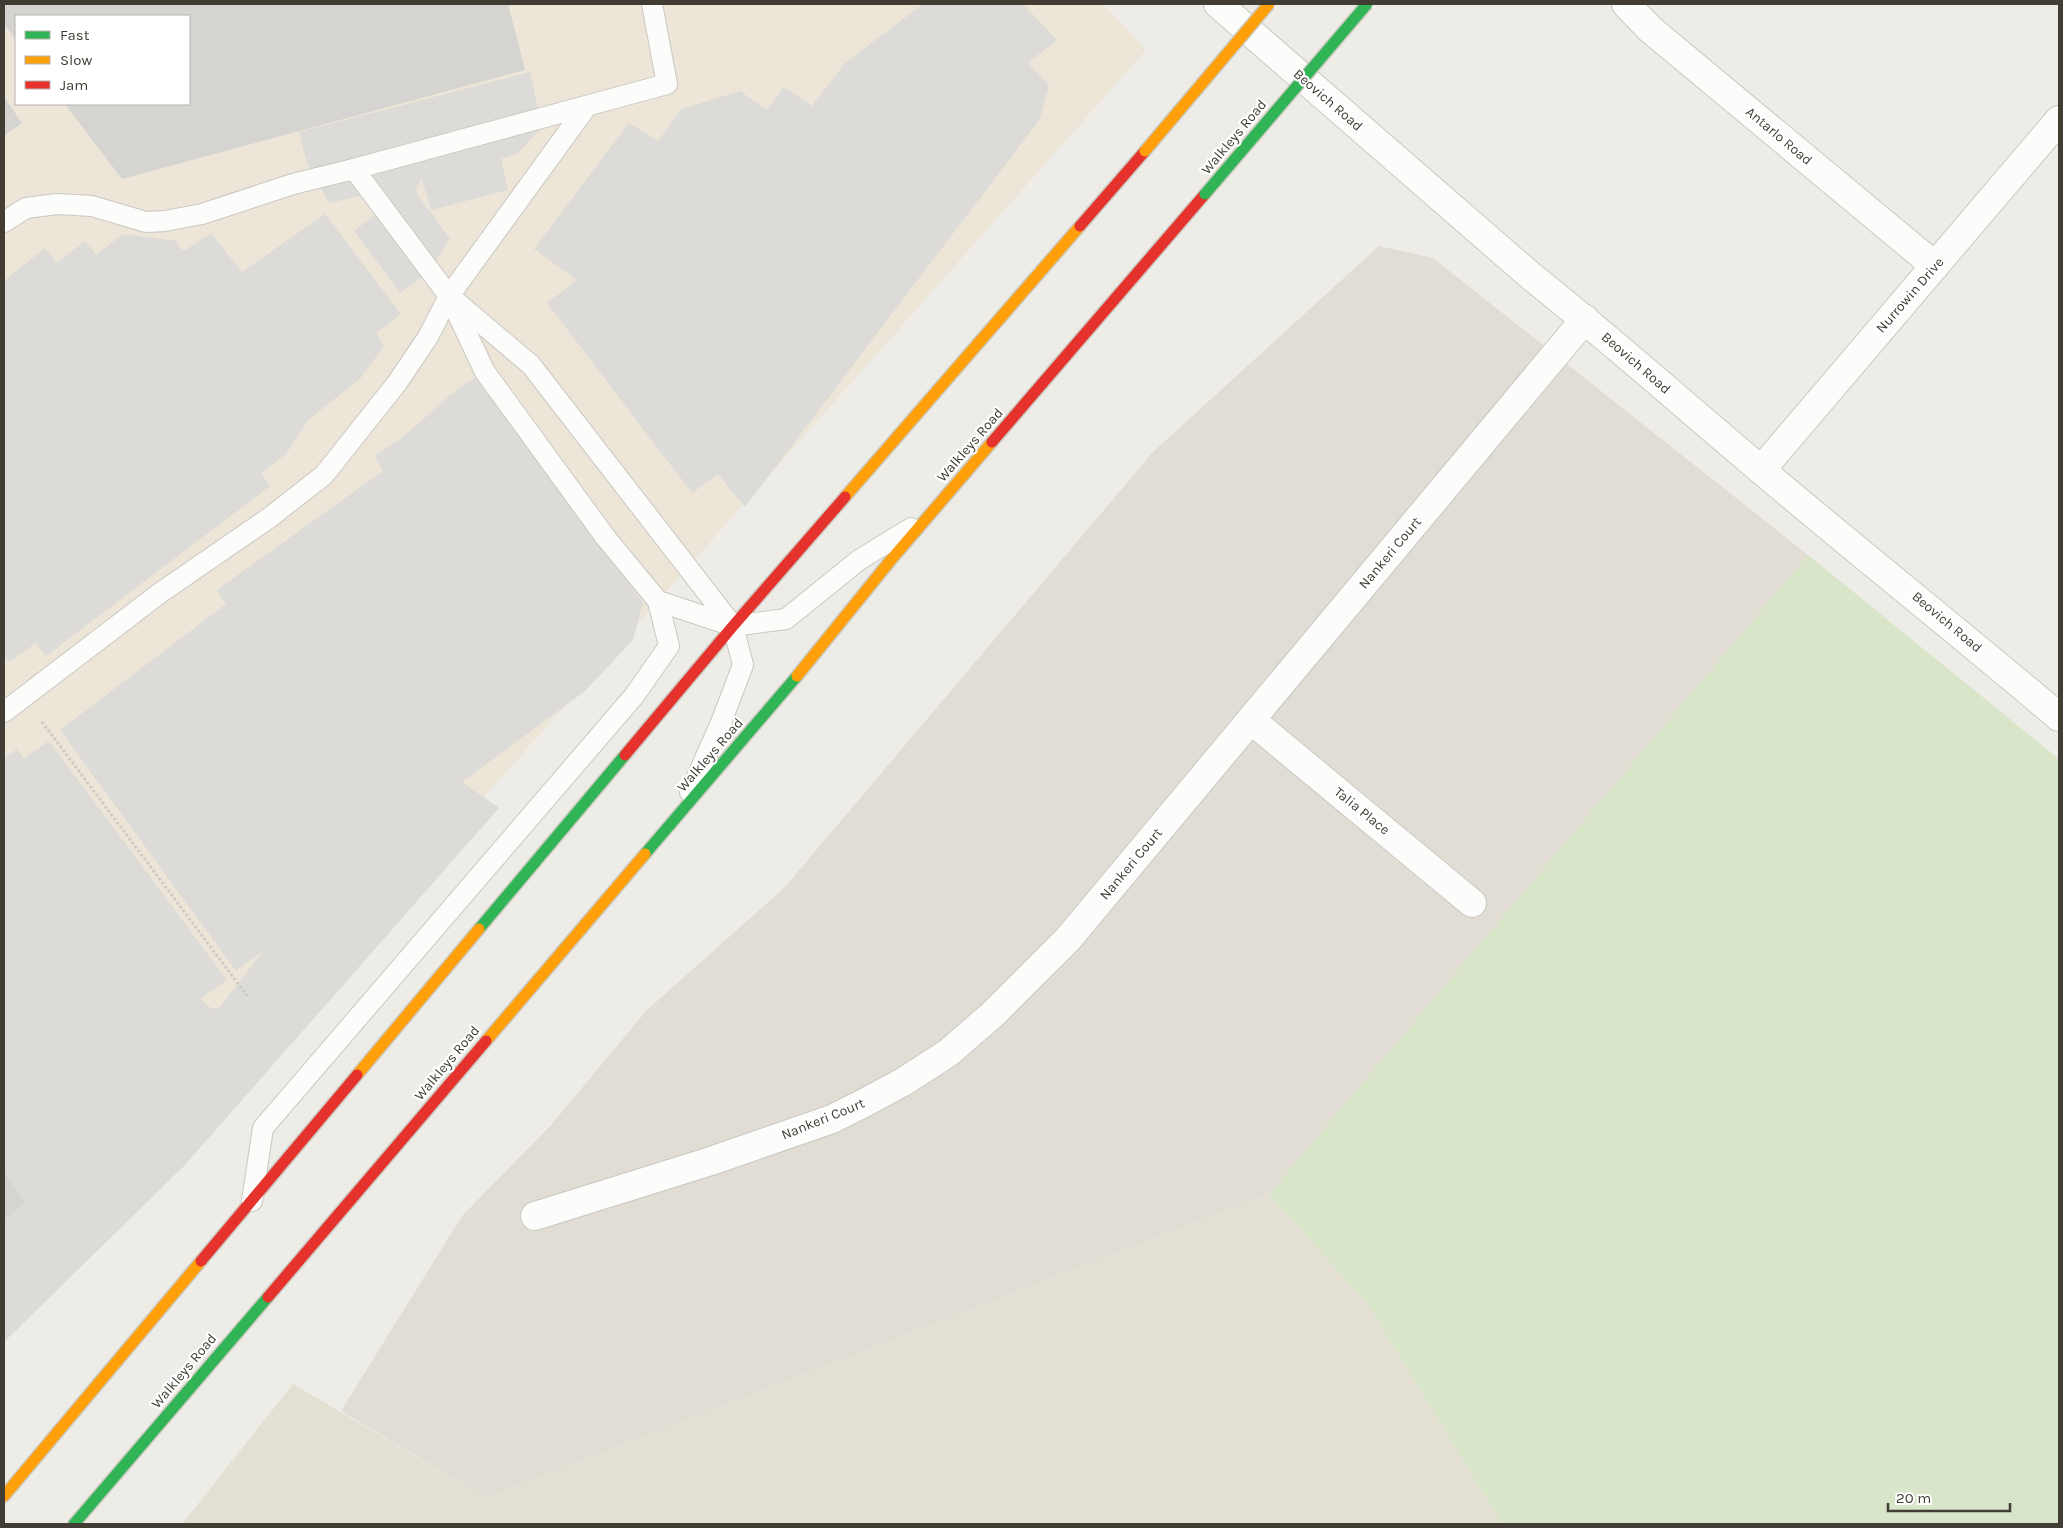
<svg xmlns="http://www.w3.org/2000/svg" width="2063" height="1528" font-family="Karla,sans-serif">
<style>
.residential{fill:#e1ddd5}
.commercial{fill:#ece5d8;fill-rule:evenodd}
.education{fill:#e3dfd3}
.green{fill:#d9e5c9}
.parking{fill:#dcdbd7}
.building{fill:#d6d4d0}
.lines{fill:none;stroke-linecap:round;stroke-linejoin:round}
.lane-casing{stroke:#c9c8c3;stroke-width:22}
.street-casing{stroke:#c9c8c3;stroke-width:30}
.fast-casing{stroke:#cbc9bf;stroke-width:14}
.slow-casing{stroke:#cbc9bf;stroke-width:14}
.jam-casing{stroke:#cbc9bf;stroke-width:14}
.path{stroke:#cbcac6;stroke-width:3;stroke-dasharray:2.5 2.5;stroke-linecap:butt}
.lane{stroke:#fcfcfb;stroke-width:20}
.street{stroke:#fcfcfb;stroke-width:28}
.fast{stroke:#30b455;stroke-width:11}
.slow{stroke:#ff9f0a;stroke-width:11}
.jam{stroke:#e5322d;stroke-width:11}
.fast-bridge-casing{stroke:#cbc9bf;stroke-width:14;stroke-linecap:butt}
.slow-bridge-casing{stroke:#cbc9bf;stroke-width:14;stroke-linecap:butt}
.fast-bridge{stroke:#30b455;stroke-width:11}
.slow-bridge{stroke:#ff9f0a;stroke-width:11}
.labels{text-anchor:middle;dominant-baseline:central;stroke-width:4.5;stroke-linejoin:round;paint-order:stroke}
.street-label{font-size:14px;fill:#413d35;stroke:#fff}
</style>
<rect width="100%" height="100%" fill="#edece7"/>
<polygon class="residential" points="1379,246 1433,258 1808,555 1269,1194 486,1498 341,1411 462,1216 552,1124 646,1011 785,887 1153,452"/>
<path class="commercial" d="M4 4H1103L1146 50 4 1339ZM16 16H189V104H16Z"/>
<polygon class="education" points="1269,1194 1369,1306 1502,1524 182,1524 293,1384 486,1498"/>
<polygon class="green" points="1808,555 2059,759 2059,1524 1502,1524 1369,1306 1269,1194"/>
<g class="parking">
<polygon points="923,4 1023,4 1057,40 1028,63 1049,85 1040,119 745,507 718,474 692,493 547,303 577,280 534,249 629,123 658,141 682,109 740,91 767,110 784,87 812,106 845,63"/>
<polygon points="530,72 542,127 517,154 501,159 508,190 431,210 422,179 416,188 417,194 450,239 427,274 400,293 354,231 380,211 368,197 360,196 329,203 307,163 299,132"/>
<polygon points="325,214 401,314 376,333 384,346 360,379 309,419 286,454 261,473 270,486 46,656 36,643 9,662 4,656 4,281 45,248 57,263 85,241 96,255 123,234 177,241 178,246 184,251 211,233 242,272"/>
<polygon points="477,376 643,603 633,640 585,691 462,782 499,808 184,1166 4,1342 4,759 17,749 24,759 49,741 227,980 200,999 212,1009 220,1007 264,950 236,971 60,730 226,604 217,590 383,471 375,456 403,437 449,396"/>
</g>
<g class="building">
<polygon points="4,4 508,4 525,70 122,179 65,104 189,104 189,16 16,16 16,40 4,24"/>
<polygon points="4,97 22,123 4,136"/>
<polygon points="4,1173 26,1203 4,1219"/>
</g>
<g class="lines">
<defs>
<g id="lane">
<polyline points="4,222 26,208 57,204 92,206 146,222 165,221 202,214 293,184 354,169 667,84 652,4"/>
<polyline points="454,300 531,365 733,626 743,665 720,725 690,792"/>
<polyline points="658,601 733,626 786,619 859,560 911,528"/>
<polyline points="4,712 160,593 269,518 324,475 397,383 428,337 449,296 587,106"/>
<polyline points="252,1201 263,1128 634,696 669,646 658,601 606,538 485,372 449,296 354,169"/>
</g>
<g id="street">
<path d="M1218 4 1532 277C1610 339 1684 405 1760 469 1859 553 1960 633 2059 717"/>
<polyline points="1626,4 1650,29 1935,266"/>
<polyline points="1761,470 2059,120"/>
<polyline points="1251,720 1472,903"/>
<polyline points="535,1216 711,1161 832,1119 864,1103 903,1082 948,1053 993,1014 1068,939 1585,319"/>
</g>
<g id="fast">
<polyline points="645,854 797,676"/>
<polyline points="479,929 625,755"/>
<polyline points="74,1524 268,1297"/>
</g>
<g id="slow">
<polyline points="845,497 1080,226"/>
<polyline points="797,676 890,561 992,442"/>
<polyline points="486,1041 645,854"/>
<polyline points="357,1075 479,929"/>
<polyline points="4,1496 201,1261"/>
</g>
<g id="jam">
<polyline points="1080,226 1145,151"/>
<polyline points="992,442 1205,194"/>
<polyline points="625,755 733,626 845,497"/>
<polyline points="201,1261 357,1075"/>
<polyline points="268,1297 486,1041"/>
</g>
</defs>
<use href="#lane" class="lane-casing"/>
<use href="#street" class="street-casing"/>
<use href="#fast" class="fast-casing"/>
<use href="#slow" class="slow-casing"/>
<use href="#jam" class="jam-casing"/>
<polyline class="path" points="42,722 248,997"/>
<use href="#lane" class="lane"/>
<use href="#street" class="street"/>
<use href="#fast" class="fast"/>
<use href="#slow" class="slow"/>
<use href="#jam" class="jam"/>
<defs>
<polyline id="fast-bridge" points="1205,194 1367,4"/>
<polyline id="slow-bridge" points="1145,151 1269,4"/>
</defs>
<use href="#fast-bridge" class="fast-bridge-casing"/>
<use href="#slow-bridge" class="slow-bridge-casing"/>
<use href="#fast-bridge" class="fast-bridge"/>
<use href="#slow-bridge" class="slow-bridge"/>
</g>
<g class="labels">
<g class="street-label">
<text transform="translate(1328 100) rotate(41)">Beovich Road</text>
<text transform="translate(1779 136) rotate(40)">Antarlo Road</text>
<text transform="translate(1234 137) rotate(-50)">Walkleys Road</text>
<text transform="translate(1910 295) rotate(-49)">Nurrowin Drive</text>
<text transform="translate(1636 363) rotate(41)">Beovich Road</text>
<text transform="translate(970 445) rotate(-49)">Walkleys Road</text>
<text transform="translate(1390 553) rotate(-50)">Nankeri Court</text>
<text transform="translate(1947 622) rotate(40)">Beovich Road</text>
<text transform="translate(710 755) rotate(-49)">Walkleys Road</text>
<text transform="translate(1362 811) rotate(39)">Talia Place</text>
<text transform="translate(1131 864) rotate(-50)">Nankeri Court</text>
<text transform="translate(447 1063) rotate(-50)">Walkleys Road</text>
<text transform="translate(823 1119) rotate(-22)">Nankeri Court</text>
<text transform="translate(184 1371) rotate(-50)">Walkleys Road</text>
</g>
</g>
<rect width="2063" height="1528" fill="none" stroke="#413d35" stroke-width="10"/>
<rect x="15" y="15" width="175" height="90" fill="#ffffff" stroke="#b3b1ae"/>
<rect x="25" y="31" width="25" height="8" fill="#30b455" stroke="#b3b1ae"/>
<text x="60" y="40" font-size="15" fill="#413d35">Fast</text>
<rect x="25" y="56" width="25" height="8" fill="#ff9f0a" stroke="#b3b1ae"/>
<text x="60" y="65" font-size="15" fill="#413d35">Slow</text>
<rect x="25" y="81" width="25" height="8" fill="#e5322d" stroke="#b3b1ae"/>
<text x="60" y="90" font-size="15" fill="#413d35">Jam</text>
<path d="M1888 1503v8h122v-8" fill="none" stroke="#413d35" stroke-width="2.5"/>
<text x="1896" y="1503" font-size="15" fill="#413d35" stroke="#ffffff" stroke-width="4" paint-order="stroke">20 m</text>
</svg>
